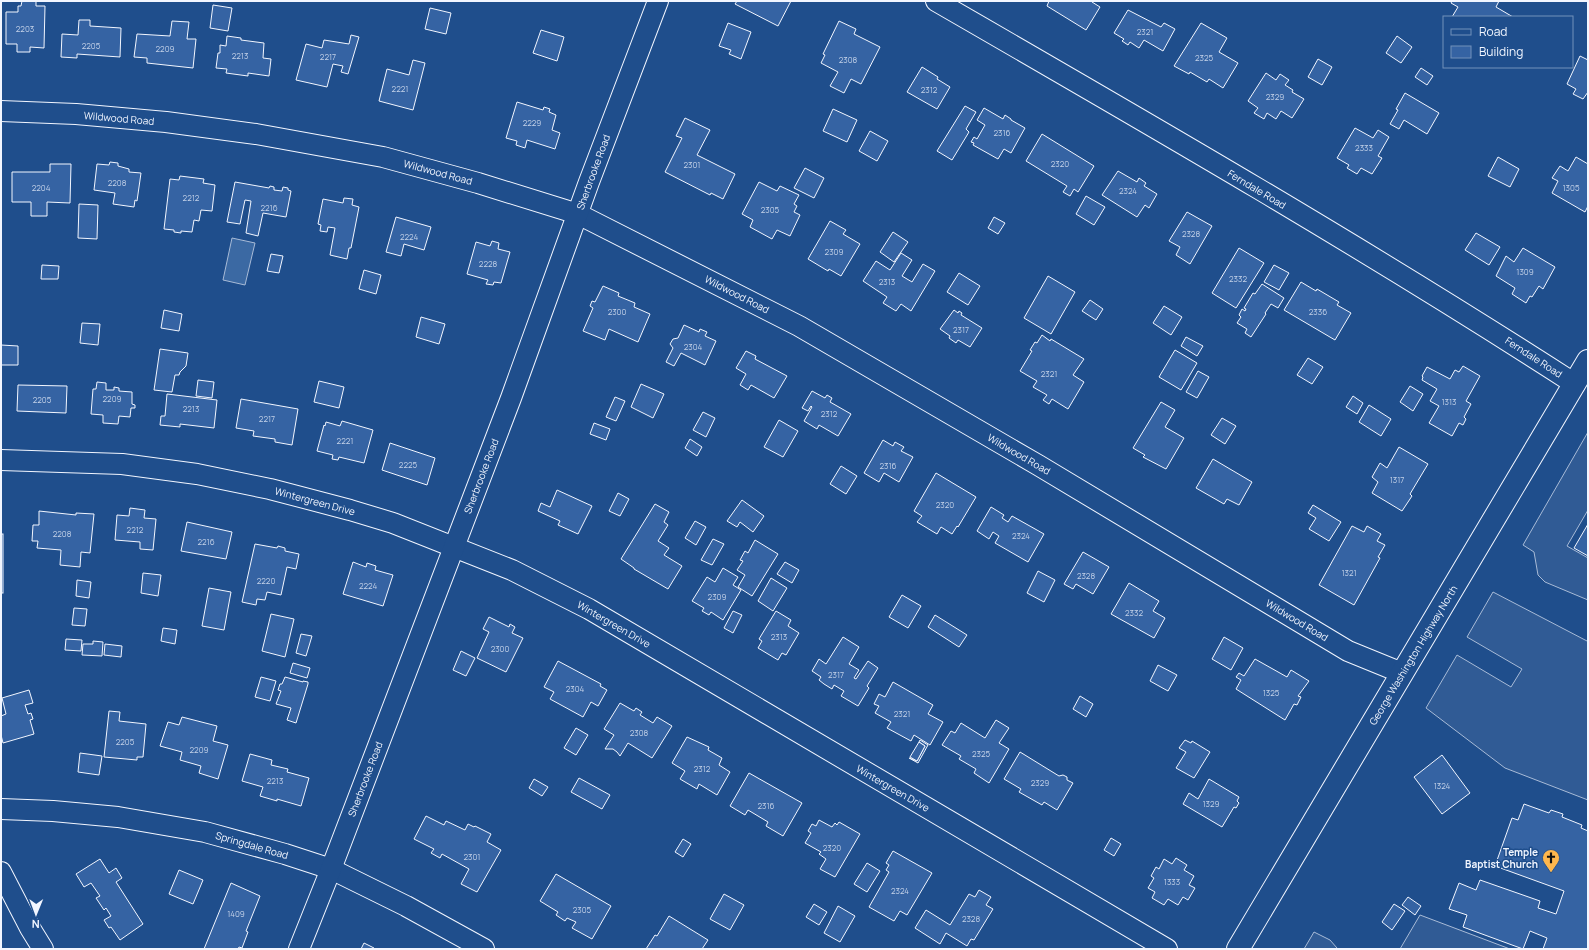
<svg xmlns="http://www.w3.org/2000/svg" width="1589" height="950" font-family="Manrope,sans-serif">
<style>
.parking{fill:#305b95;stroke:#a8bbd7}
.water{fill:#3b69a3;stroke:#a8bbd7}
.building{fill:#3563a3;stroke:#f2f6ff}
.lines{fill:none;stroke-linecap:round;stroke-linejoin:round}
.minor-casing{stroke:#f2f6ff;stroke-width:22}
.primary-casing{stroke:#f2f6ff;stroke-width:24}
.minor{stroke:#1f4e8c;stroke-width:20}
.primary{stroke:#1f4e8c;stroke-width:22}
.labels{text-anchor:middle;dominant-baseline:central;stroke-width:3;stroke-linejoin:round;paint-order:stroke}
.number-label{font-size:8px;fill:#c3d1e8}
.street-label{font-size:10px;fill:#f2f6ff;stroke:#1f4e8c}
.poi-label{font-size:10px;font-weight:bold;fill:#f2f6ff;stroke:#1f4e8c;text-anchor:end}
</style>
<rect width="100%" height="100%" fill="#1f4e8c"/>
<g class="parking">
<polygon points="1588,432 1588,510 1567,546 1588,558 1588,600 1545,582 1538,575 1534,552 1523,545"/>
<polygon points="1493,592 1587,641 1588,639 1588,800 1505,768 1426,708 1457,655 1511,687 1522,669 1467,637"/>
<polygon points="1420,915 1510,949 1400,949"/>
<polygon points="1314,932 1330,940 1337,948 1335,949 1304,949"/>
</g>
<polygon class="water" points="232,238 255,243 245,285 223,280"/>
<g class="building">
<polygon points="22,1 36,1 36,6 45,6 44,48 30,47 30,52 17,52 17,44 6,44 6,12 18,12 18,6 21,6"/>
<polygon points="737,1 791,1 778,26 735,4"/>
<polygon points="1049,1 1093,1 1092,2 1100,7 1086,30 1047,6"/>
<polygon points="1452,1 1499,1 1496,7 1513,17 1452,17 1458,7 1451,3"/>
<polygon points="213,5 232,8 228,31 210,28"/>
<polygon points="430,8 451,13 446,34 425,29"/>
<polygon points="1128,10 1161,27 1164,23 1175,29 1163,51 1144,40 1139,48 1130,42 1128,45 1122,41 1124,39 1114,33"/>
<polygon points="79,20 90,20 90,26 121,28 120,57 77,54 77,58 61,57 62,34 78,35"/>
<polygon points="172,21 189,22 187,39 196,39 193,68 147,63 147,58 134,57 137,34 170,36"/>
<polygon points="839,21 856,29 854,34 880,47 861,84 851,79 844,93 830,86 838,72 821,63 825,55 823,54"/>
<polygon points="728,23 751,32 741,59 729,54 731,50 719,46"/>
<polygon points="1201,23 1227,38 1219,52 1238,63 1223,88 1209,79 1207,82 1190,72 1189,74 1174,66"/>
<polygon points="541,30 564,37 557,61 533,53"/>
<polygon points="351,35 359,37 348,74 341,72 343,66 333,64 327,87 296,80 306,44 322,48 324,40 349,44"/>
<polygon points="227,36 241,38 241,40 264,43 263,58 271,59 269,76 248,73 248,76 226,73 227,69 216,68 218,53 220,53 220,45 226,46"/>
<polygon points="1397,36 1412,47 1401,63 1386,53"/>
<polygon points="1580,56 1588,60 1588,92 1583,99 1573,94 1576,89 1567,84"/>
<polygon points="1318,59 1332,67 1322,85 1308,77"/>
<polygon points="413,60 425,63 413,110 379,101 387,69 409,75"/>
<polygon points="922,67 938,77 937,79 950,87 937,109 907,92"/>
<polygon points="1421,68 1433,76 1427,85 1415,77"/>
<polygon points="1266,73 1276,80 1280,74 1289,80 1285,85 1293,90 1292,92 1304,99 1292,118 1281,111 1276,119 1267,113 1264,119 1254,113 1258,108 1248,101"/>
<polygon points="1405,93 1439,113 1427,134 1404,120 1399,129 1390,124 1398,110 1396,109"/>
<polygon points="517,102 543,110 544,107 550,109 549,112 556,115 552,130 560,133 555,149 527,140 525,148 516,145 517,141 506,138"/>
<polygon points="965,106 976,112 966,129 969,132 952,160 937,151"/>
<polygon points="984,108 1003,119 1005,115 1011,119 1011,120 1025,128 1011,153 1004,149 998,159 973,145 974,143 971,142 974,137 977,139 985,125 977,120"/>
<polygon points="833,109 857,120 847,142 823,131"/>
<polygon points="685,118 710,130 697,155 735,174 723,199 711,193 710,195 665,172 682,138 676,136"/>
<polygon points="1355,128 1373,138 1378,130 1389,137 1378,156 1382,158 1372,174 1361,168 1357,174 1347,168 1349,165 1337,158"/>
<polygon points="870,131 888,141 877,161 859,151"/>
<polygon points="1042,134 1094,166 1078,192 1074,189 1070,196 1063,192 1067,186 1026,161"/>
<polygon points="1498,157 1519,169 1510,187 1488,176"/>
<polygon points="1576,157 1588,164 1588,206 1585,212 1552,193 1558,181 1552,178 1560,166 1568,171"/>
<polygon points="110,162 118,163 118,166 129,169 129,172 141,173 137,201 135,200 134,207 113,204 115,193 94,190 97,164 109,165"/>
<polygon points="50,164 71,164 70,203 47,202 47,216 31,216 31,202 12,202 12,172 50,172"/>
<polygon points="805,168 824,178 814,198 794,188"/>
<polygon points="1118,171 1137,182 1139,178 1146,183 1144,186 1157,194 1149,208 1145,205 1137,217 1102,195"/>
<polygon points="180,176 204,179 203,183 215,185 212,211 201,210 199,221 194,220 192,232 181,231 181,233 174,232 174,230 164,229 170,179 179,180"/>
<polygon points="235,182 269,188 270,186 274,187 274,190 282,191 283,187 288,188 288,190 291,191 286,217 263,213 258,236 246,233 251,201 245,200 240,224 227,222"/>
<polygon points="759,182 777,191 780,186 799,195 794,204 797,206 794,212 800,215 790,236 777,230 772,239 750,227 753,220 742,214"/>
<polygon points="1086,196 1105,207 1094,225 1076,214"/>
<polygon points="344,198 353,199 352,205 359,207 351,248 349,248 347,259 330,255 335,228 328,227 327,232 320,231 321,225 318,224 323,199 343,203"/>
<polygon points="79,204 98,205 97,239 78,238"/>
<polygon points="1187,212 1212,226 1190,264 1176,255 1180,247 1169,241"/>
<polygon points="396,217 431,227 424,250 404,244 401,256 386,252"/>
<polygon points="994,217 1005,223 998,234 988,228"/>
<polygon points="830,221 846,230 843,234 860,244 841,276 829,269 828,271 808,259"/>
<polygon points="893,232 908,242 894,262 880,252"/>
<polygon points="1476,233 1500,247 1489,265 1465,250"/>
<polygon points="492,241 499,243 498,249 510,252 501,283 494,282 493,285 486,284 488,280 467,274 476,242 490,246"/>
<polygon points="1239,248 1264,263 1236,308 1212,293"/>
<polygon points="1523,248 1555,267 1543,289 1539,286 1532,297 1530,296 1526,303 1512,294 1515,288 1496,276 1506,256 1514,262"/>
<polygon points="901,253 912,260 902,276 912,282 923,264 935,271 911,311 901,304 896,311 883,303 887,297 863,281 876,261 890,270"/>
<polygon points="271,254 283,256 279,273 267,271"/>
<polygon points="42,265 59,266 58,279 41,279"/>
<polygon points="1274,265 1289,273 1279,290 1264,282"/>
<polygon points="364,270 381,275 376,294 359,289"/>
<polygon points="959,273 980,286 968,305 947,292"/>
<polygon points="1048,276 1075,292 1051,334 1024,318"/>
<polygon points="1301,282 1316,291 1317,289 1339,302 1337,305 1351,313 1335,340 1284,310"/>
<polygon points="1262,284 1284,298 1278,308 1271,304 1265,313 1266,314 1251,337 1245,333 1247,329 1237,323 1241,317 1239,315 1242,309 1245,311 1246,309 1244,308 1253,293 1255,294"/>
<polygon points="603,286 619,293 618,296 635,303 634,307 650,314 638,342 609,329 605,340 583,331 593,308 590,306 592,301 595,302"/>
<polygon points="1090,300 1103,309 1096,320 1082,311"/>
<polygon points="1164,306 1182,317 1171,335 1153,323"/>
<polygon points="164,310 182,314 179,331 161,328"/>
<polygon points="954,310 958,313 959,311 962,313 961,315 982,328 970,347 958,340 956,343 949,338 950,336 940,329"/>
<polygon points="421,317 445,324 439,344 416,337"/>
<polygon points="82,323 100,324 98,345 80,343"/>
<polygon points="684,325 699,332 700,329 707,332 705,336 716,341 705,365 681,353 674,366 666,362 673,348 670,344 673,339 678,338"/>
<polygon points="1042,335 1050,341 1051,339 1084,359 1073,375 1084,382 1068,409 1052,399 1049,404 1043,400 1047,395 1033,387 1037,381 1020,371 1032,351 1030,350 1035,342 1037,343"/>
<polygon points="1186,337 1203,346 1197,356 1181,346"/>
<polygon points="1,345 18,346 18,365 1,365"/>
<polygon points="160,349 188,353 186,366 180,372 179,375 175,375 172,392 154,390"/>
<polygon points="1175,350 1197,363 1181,390 1159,377"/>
<polygon points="746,351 756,356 755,359 787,376 774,398 751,385 748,390 740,385 746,374 736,368"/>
<polygon points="1308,358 1323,367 1312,384 1297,375"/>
<polygon points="1463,366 1480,376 1466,401 1471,404 1464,417 1466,419 1463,425 1459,423 1452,436 1429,423 1439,406 1430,401 1437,389 1422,380 1423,377 1422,376 1427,367 1450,379 1455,370 1459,372"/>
<polygon points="1198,371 1209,377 1197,398 1186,392"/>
<polygon points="198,380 214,382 212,398 196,396"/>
<polygon points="319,381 344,387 339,408 314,402"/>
<polygon points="97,382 106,383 106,390 114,390 114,387 119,388 119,391 132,392 132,404 135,405 135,408 131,408 130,417 119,416 118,424 103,423 103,415 91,414 93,389 96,389"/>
<polygon points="641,384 664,394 653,418 631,407"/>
<polygon points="18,385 67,386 66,413 17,411"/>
<polygon points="1410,386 1423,394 1413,411 1400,402"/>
<polygon points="812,391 825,398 827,395 832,398 830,402 851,414 838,436 819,425 817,429 804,421 812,407 811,406 808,411 802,408"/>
<polygon points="167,394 217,400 214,428 180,424 180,427 160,425 161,416 165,416"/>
<polygon points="1353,396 1363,403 1357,414 1346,407"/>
<polygon points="615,397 625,401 616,421 606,417"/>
<polygon points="241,399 298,409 292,445 275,442 275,439 253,436 254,431 236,428"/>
<polygon points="1161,402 1175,410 1165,427 1184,438 1166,469 1143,457 1145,455 1133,448"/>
<polygon points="1369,405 1391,419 1381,436 1359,422"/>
<polygon points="703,412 715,418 706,437 693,430"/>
<polygon points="1222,418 1236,426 1225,444 1211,435"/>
<polygon points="779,420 798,431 783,457 764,447"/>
<polygon points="342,421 373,430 364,463 339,457 338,460 332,459 333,455 317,451 324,425 325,426 326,422 340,426"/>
<polygon points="594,423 610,429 606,440 590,434"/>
<polygon points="690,439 702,447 697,456 685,448"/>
<polygon points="883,440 893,446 895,442 904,447 901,451 913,457 899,482 884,473 879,482 864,473"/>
<polygon points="390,443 435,458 427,485 382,470"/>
<polygon points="1399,447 1428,464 1410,494 1412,496 1402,511 1372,493 1378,482 1372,477 1380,463 1387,468"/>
<polygon points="1213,459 1252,482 1239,505 1227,499 1224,504 1196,488"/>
<polygon points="841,466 857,476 846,494 830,484"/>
<polygon points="936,473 976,497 958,527 957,526 952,534 941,527 937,534 917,522 922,516 914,511"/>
<polygon points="557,490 592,506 578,534 558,525 560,521 538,511 541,503 550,507"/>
<polygon points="618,493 629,499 620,516 609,511"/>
<polygon points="742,500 764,516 753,532 740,522 737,527 727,521"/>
<polygon points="655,504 669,512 664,522 668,525 658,541 669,548 664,555 682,566 668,589 634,569 634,568 621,559"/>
<polygon points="1313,505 1341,522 1329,541 1309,529 1316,518 1308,513"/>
<polygon points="991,507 1004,515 1002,518 1008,522 1012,516 1044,534 1028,562 995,543 999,536 993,532 989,539 977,531"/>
<polygon points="130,508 145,510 144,518 156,519 153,550 140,549 140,542 115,540 117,515 129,516"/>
<polygon points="39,511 76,515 76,513 94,514 90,553 81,552 80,567 60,565 61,550 37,548 38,541 32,541 33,525 39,525"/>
<polygon points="695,521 706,527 696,545 685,538"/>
<polygon points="187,522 232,532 226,559 181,551"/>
<polygon points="1588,524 1588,556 1574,548"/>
<polygon points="1352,526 1364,532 1367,526 1381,534 1377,541 1385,545 1378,557 1380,558 1354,605 1319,585"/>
<rect x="1" y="534" width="2" height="59"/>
<polygon points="713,539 724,544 712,565 701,560"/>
<polygon points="755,540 778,554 752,596 738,587 745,575 737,570 743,561 740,560 745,551 748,553"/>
<polygon points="255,544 277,548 278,546 285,548 285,551 299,554 296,569 287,567 281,595 267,592 265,600 257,599 256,605 242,602"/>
<polygon points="1083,552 1109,567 1093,594 1076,584 1073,589 1064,584"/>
<polygon points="353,562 366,567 367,563 376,566 375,570 393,575 383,606 343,594"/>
<polygon points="785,562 799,570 792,583 777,574"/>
<polygon points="723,568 738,577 733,585 741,590 723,620 711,612 709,615 702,611 704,608 692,601 707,577 715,582"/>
<polygon points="1038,571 1055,580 1044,602 1027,593"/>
<polygon points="143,573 161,575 158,596 141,593"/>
<polygon points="771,578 787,588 773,611 758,601"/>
<polygon points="77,580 91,582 89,598 76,596"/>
<polygon points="1129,583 1159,601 1153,611 1165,618 1154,638 1111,614"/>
<polygon points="209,588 231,592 224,630 202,626"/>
<polygon points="902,595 921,606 908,628 889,617"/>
<polygon points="74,608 87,609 85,626 72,625"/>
<polygon points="733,611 742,615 733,633 724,628"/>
<polygon points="776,611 791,620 788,626 799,633 786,655 782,653 778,660 758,648 762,641 759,639"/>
<polygon points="271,614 294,619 285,657 262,651"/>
<polygon points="935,615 967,635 959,647 928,627"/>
<polygon points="489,617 509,627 510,624 515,627 512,633 523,638 506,672 477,658 489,632 483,629"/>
<polygon points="163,628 177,630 175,644 161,641"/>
<polygon points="301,634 312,636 306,656 296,653"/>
<polygon points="843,637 859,647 849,664 859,670 854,678 856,679 868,661 878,668 867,686 869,688 858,706 841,696 844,691 834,685 832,689 824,684 819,680 821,677 812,671 819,659 826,664"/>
<polygon points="1224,637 1243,648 1231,670 1212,659"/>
<polygon points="66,639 82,640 81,651 65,650"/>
<polygon points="93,641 103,642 102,656 82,655 83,644 93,644"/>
<polygon points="105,644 122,646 121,657 104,655"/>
<polygon points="461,651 475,658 466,676 453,670"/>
<polygon points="1255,659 1287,677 1291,670 1309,681 1298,696 1301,697 1297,705 1294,704 1285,720 1236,689 1241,680 1236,677 1239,673 1244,676"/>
<polygon points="558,661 601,684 600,686 607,690 598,706 591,702 583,717 550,699 554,692 544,687"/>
<polygon points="293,663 310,668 307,678 290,673"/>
<polygon points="1158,665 1177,675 1168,691 1150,681"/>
<polygon points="261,677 276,681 270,701 255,697"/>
<polygon points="285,677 303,682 303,681 308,682 308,684 296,723 287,720 291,708 276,704 281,691 278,690 280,684 282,684"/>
<polygon points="893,682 933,705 928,714 943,722 930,745 914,735 911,741 887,728 891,722 875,713 879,706 874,704 879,694 885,697"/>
<polygon points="29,690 33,703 25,705 28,714 31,713 33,719 30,720 34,734 3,743 1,735 1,716 6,714 2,698"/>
<polygon points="1080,696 1093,704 1086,717 1073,709"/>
<polygon points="620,703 634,711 636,708 642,712 640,715 653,723 657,717 672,726 652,758 628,743 620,756 617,752 613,749 605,749 614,735 604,729"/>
<polygon points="109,711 120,712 119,721 146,724 143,757 137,757 137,760 104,757"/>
<polygon points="182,717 217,726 213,741 228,745 218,779 199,773 201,766 180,760 182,752 160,746 168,722 179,725"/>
<polygon points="996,720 1009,728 999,743 1009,749 989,783 974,773 976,769 959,759 961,756 942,745 951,731 955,733 961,723 985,738"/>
<polygon points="576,728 588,735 576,755 564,748"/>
<polygon points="687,737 709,747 708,750 722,758 719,765 730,772 717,795 699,784 697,789 680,779 685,771 672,763"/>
<polygon points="920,740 928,745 918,763 909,758 917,761 925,746 919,742"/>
<polygon points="1185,740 1191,743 1192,741 1210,752 1194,778 1176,768 1186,752 1179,748"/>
<polygon points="919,742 925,746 917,761 910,757"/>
<polygon points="1020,752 1059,776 1063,775 1067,777 1067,780 1073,783 1057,810 1044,802 1042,805 1019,792 1021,789 1004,779"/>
<polygon points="80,753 102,756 99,775 78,772"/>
<polygon points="250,754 272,760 271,765 288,769 287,772 309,778 301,806 277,799 277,801 260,796 263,787 242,781"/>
<polygon points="1442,755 1470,793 1442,814 1414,777"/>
<polygon points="749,773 802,803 783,836 766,826 768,822 748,810 745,815 730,806"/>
<polygon points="579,778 610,795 602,809 571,792"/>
<polygon points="534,779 548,787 542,796 529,788"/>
<polygon points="1209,779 1239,797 1237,801 1239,803 1236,808 1234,807 1222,827 1183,804 1189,793 1198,799"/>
<polygon points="1524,804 1549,813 1551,810 1563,814 1562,817 1582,825 1581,828 1588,831 1588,949 1543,949 1547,938 1530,931 1523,949 1463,927 1467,915 1449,909 1459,883 1476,890 1480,880 1540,901 1538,908 1556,914 1564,891 1495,866 1512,818 1518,820"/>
<polygon points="426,816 444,825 446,821 465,830 468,824 474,827 475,826 491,834 487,842 501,850 477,892 461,884 469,869 442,854 440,858 431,853 434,849 414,839"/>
<polygon points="819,820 832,827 835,823 837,825 839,822 860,834 835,877 820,869 826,859 819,854 821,852 805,843 811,833 808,831 812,824 816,826"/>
<polygon points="1111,838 1121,844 1114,856 1104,850"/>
<polygon points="683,839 691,844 683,857 675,852"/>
<polygon points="893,851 932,873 907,915 900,911 894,921 869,907 889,872 886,870 889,865 886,863"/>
<polygon points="1176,858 1187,865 1184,870 1194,876 1189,885 1195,888 1188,900 1183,897 1178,905 1168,899 1164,905 1152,898 1155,892 1148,888 1154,878 1151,876 1156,867 1159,869 1164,859 1172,864"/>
<polygon points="100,859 109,873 116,868 122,878 116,882 143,924 120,940 111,927 109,928 104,920 111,916 106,908 104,910 96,898 100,896 91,883 84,887 76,874"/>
<polygon points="867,863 880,871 867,892 854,884"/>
<polygon points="179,870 203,880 193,904 169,894"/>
<polygon points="556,874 611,906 592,939 572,928 576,922 567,918 565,921 556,915 558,912 540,901"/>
<polygon points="231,883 260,896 246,931 248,932 242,948 239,947 238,949 204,949"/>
<polygon points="979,890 991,897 986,905 993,909 974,940 971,939 967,946 946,933 940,944 915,928 926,910 950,925 969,894 975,897"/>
<polygon points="724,894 744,905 730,930 710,919"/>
<polygon points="1408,897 1421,906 1415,915 1402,905"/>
<polygon points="814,904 827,912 819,925 806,917"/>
<polygon points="1394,904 1405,911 1392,930 1382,922"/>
<polygon points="838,906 855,916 840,942 824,933"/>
<polygon points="669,916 708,940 702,949 646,949 655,935 657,936"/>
<polygon points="364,943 374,948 373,949 361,949"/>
</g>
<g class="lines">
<defs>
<g id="minor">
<path d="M936 1C1151 125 1366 249 1575 384"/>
<polyline points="1,111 76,114 166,122 256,134 383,157 478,183 578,214 799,326 1038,465 1348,651 1402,673"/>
<polyline points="1,460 122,464 197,474 270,489 350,510 393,523 512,570 589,609 1167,949"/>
<polyline points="1,809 53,811 118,817 205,832 285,854 331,869 406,906 484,949"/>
<polyline points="1,872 30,928 43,949"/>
<polyline points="299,949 331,869 511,398 589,182 658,1"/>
</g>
<polyline id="primary" points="1238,949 1588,361"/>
</defs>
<use href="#minor" class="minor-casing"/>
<use href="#primary" class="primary-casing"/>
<use href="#minor" class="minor"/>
<use href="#primary" class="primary"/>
</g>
<defs>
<symbol id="church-pin" viewBox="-11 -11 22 30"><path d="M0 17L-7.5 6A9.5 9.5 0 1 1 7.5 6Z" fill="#ffb74d" stroke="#1f4e8c"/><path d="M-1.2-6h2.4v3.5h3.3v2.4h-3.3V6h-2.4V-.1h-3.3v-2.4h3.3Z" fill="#111"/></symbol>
</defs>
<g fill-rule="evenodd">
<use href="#church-pin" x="1541" y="848" width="20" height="27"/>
</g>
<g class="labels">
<g class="number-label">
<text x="25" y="28">2203</text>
<text x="1145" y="31">2321</text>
<text x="91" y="45">2205</text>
<text x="165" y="48">2209</text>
<text x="240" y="55">2213</text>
<text x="328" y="56">2217</text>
<text x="1204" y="57">2325</text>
<text x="848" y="59">2308</text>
<text x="400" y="88">2221</text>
<text x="929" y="89">2312</text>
<text x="1275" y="96">2329</text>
<text x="532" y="122">2229</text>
<text x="1002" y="132">2316</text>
<text x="1364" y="147">2333</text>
<text x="1060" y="163">2320</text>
<text x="692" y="164">2301</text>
<text x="117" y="182">2208</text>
<text x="41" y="187">2204</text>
<text x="1571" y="187">1305</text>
<text x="1128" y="190">2324</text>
<text x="191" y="197">2212</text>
<text x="269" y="207">2216</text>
<text x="770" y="209">2305</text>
<text x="1191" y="233">2328</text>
<text x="409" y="236">2224</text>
<text x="834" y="251">2309</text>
<text x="488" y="263">2228</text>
<text x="1525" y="271">1309</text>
<text x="1238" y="278">2332</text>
<text x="887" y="281">2313</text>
<text x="617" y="311">2300</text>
<text x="1318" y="311">2336</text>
<text x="961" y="329">2317</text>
<text x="693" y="346">2304</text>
<text x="1049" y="373">2321</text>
<text x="112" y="398">2209</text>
<text x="42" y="399">2205</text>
<text x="1449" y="401">1313</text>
<text x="191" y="408">2213</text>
<text x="829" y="413">2312</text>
<text x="267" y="418">2217</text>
<text x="345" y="440">2221</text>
<text x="408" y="464">2225</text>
<text x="888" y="465">2316</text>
<text x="1397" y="479">1317</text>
<text x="945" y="504">2320</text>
<text x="135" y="529">2212</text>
<text x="62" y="533">2208</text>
<text x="1021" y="535">2324</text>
<text x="206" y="541">2216</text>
<text x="1349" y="572">1321</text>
<text x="1086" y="575">2328</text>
<text x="266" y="580">2220</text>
<text x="368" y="585">2224</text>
<text x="717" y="596">2309</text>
<text x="1134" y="612">2332</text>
<text x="779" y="636">2313</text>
<text x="500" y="648">2300</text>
<text x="836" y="674">2317</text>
<text x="575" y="688">2304</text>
<text x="1271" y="692">1325</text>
<text x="902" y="713">2321</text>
<text x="639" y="732">2308</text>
<text x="125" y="741">2205</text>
<text x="199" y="749">2209</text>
<text x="981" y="753">2325</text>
<text x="702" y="768">2312</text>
<text x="275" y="780">2213</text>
<text x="1040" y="782">2329</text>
<text x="1442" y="785">1324</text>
<text x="1211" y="803">1329</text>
<text x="766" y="805">2316</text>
<text x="832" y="847">2320</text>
<text x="472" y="856">2301</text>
<text x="1172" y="881">1333</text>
<text x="900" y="890">2324</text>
<text x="582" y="909">2305</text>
<text x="236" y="913">1409</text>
<text x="971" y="918">2328</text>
</g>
<g class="street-label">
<text transform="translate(119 118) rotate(5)">Wildwood Road</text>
<text transform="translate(438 172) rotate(15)">Wildwood Road</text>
<text transform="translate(593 172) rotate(-70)">Sherbrooke Road</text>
<text transform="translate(1257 189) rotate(31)">Ferndale Road</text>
<text transform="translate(737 294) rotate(27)">Wildwood Road</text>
<text transform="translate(1534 357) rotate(33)">Ferndale Road</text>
<text transform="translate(1019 454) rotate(30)">Wildwood Road</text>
<text transform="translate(481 476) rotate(-69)">Sherbrooke Road</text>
<text transform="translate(315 501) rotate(15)">Wintergreen Drive</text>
<text transform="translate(1297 620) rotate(31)">Wildwood Road</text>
<text transform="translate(614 624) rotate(30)">Wintergreen Drive</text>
<text transform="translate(1413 655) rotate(-59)">George Washington Highway North</text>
<text transform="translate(365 779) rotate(-69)">Sherbrooke Road</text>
<text transform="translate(893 788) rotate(30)">Wintergreen Drive</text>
<text transform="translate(252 845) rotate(16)">Springdale Road</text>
</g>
<g class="poi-label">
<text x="1538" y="852">Temple<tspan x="1538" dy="12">Baptist Church</tspan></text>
</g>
</g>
<rect width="1589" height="950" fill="none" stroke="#f2f6ff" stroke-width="4"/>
<rect x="1443" y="16" width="130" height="52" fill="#1f4e8c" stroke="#7391ba"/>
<rect x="1451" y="29" width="20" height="6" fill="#1f4e8c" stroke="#7391ba"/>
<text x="1479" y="36" font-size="12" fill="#f2f6ff">Road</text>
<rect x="1451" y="46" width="20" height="12" fill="#3563a3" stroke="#7391ba"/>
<text x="1479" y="56" font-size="12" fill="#f2f6ff">Building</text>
<g transform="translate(36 914) rotate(181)" stroke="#1f4e8c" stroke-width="3" paint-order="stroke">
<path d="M0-3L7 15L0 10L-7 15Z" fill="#f2f6ff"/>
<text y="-6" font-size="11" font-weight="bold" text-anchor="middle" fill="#f2f6ff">N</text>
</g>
</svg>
